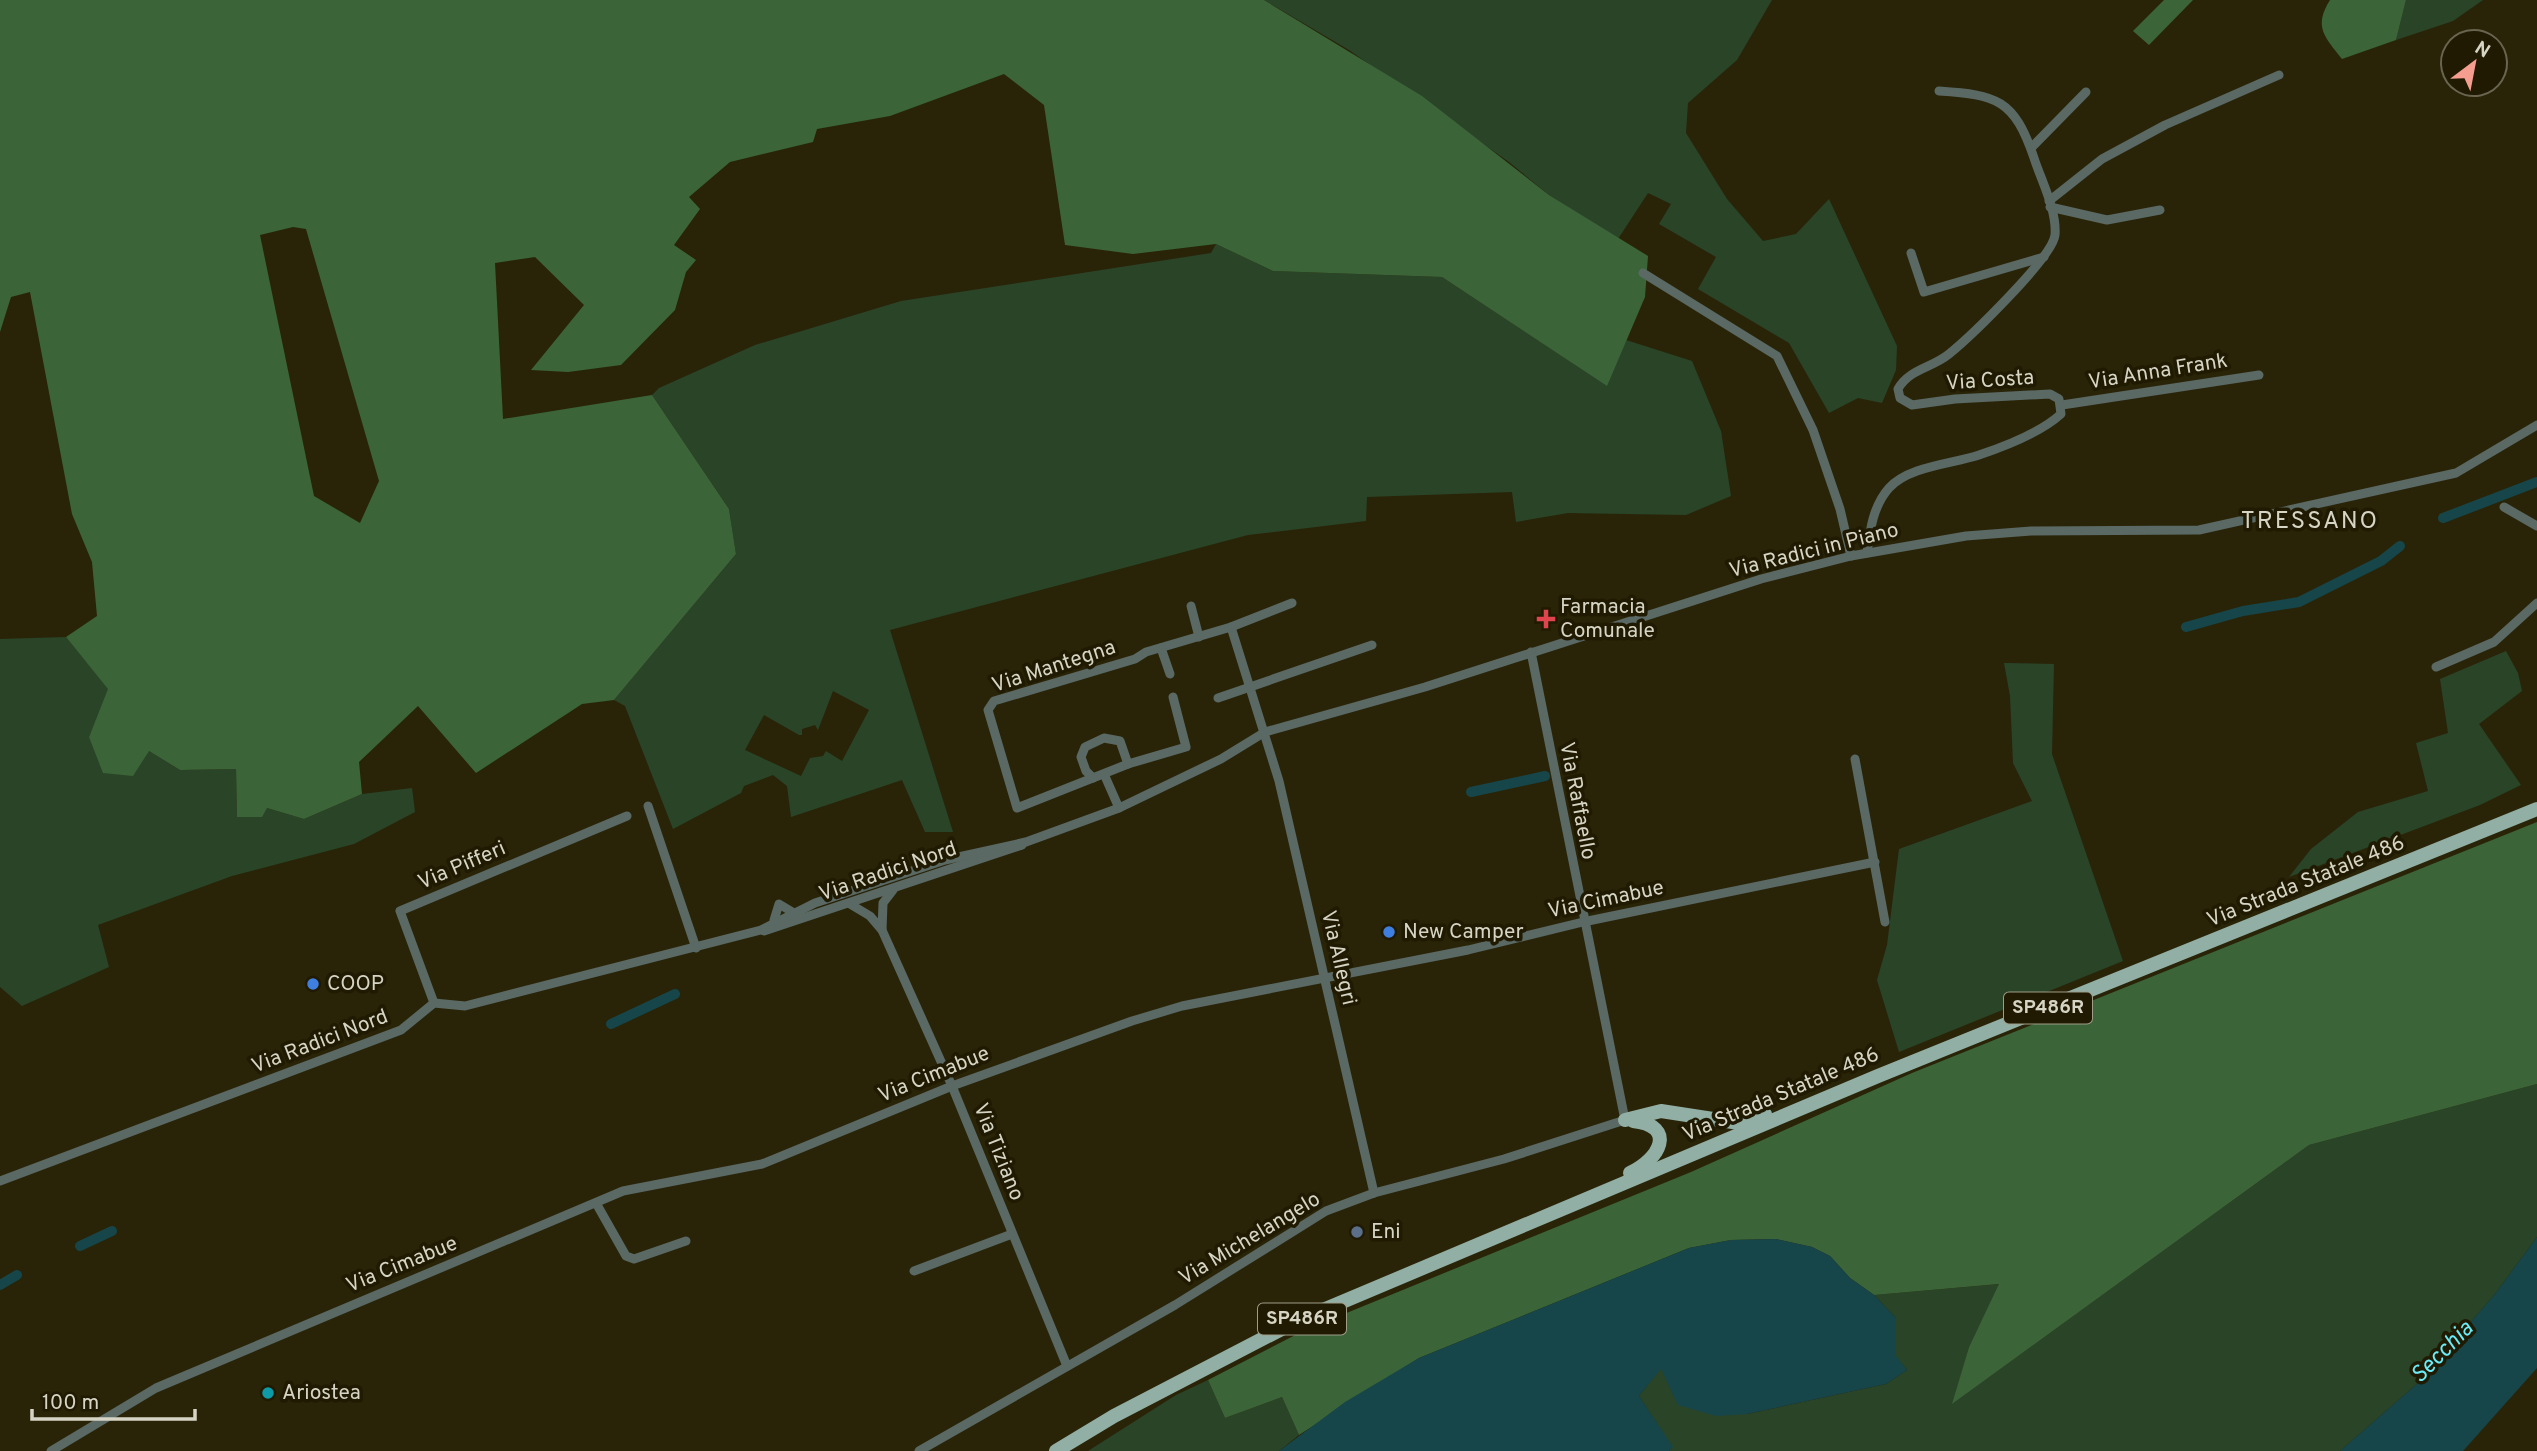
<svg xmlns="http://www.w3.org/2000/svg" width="2537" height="1451" font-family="Overpass,sans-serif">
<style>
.green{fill:#2a4428;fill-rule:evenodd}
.forest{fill:#3b6538;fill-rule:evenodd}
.water{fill:#16464a}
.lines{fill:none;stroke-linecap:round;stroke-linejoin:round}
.canal{stroke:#16464a;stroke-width:10}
.minor{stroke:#5a6964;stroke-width:9}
.primary{stroke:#91afa4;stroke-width:14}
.health-dot{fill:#e0444e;stroke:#1f1a01;stroke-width:2.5}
.shop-dot{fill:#3f7fe0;stroke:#1f1a01;stroke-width:2.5}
.service-dot{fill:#5c6f8a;stroke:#1f1a01;stroke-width:2.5}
.culture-dot{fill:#0f9aa8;stroke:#1f1a01;stroke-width:2.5}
.labels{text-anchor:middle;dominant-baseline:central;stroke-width:7;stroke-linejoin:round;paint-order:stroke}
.shield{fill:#1f1a01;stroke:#9f9c8a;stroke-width:2}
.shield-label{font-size:19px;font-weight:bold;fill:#d6d4c4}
.street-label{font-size:21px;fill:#d6d4c4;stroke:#1f1a01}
.poi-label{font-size:21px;fill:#d6d4c4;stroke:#1f1a01;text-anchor:start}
.water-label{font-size:23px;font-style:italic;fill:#6becf9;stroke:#1f1a01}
.quarter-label{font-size:24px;letter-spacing:2px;fill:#d6d4c4;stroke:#1f1a01}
</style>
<rect width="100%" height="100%" fill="#292408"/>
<g class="green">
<polygon points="1264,0 1772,0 1737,60 1688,103 1686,133 1727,199 1763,241 1796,234 1829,199 1897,346 1896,370 1882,403 1858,398 1829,413 1789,343 1698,289 1716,257 1659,224 1671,204 1648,193 1618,239 1549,195 1509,162 1349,50"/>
<polygon points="2406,0 2483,0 2453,21 2396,40"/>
<path d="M1216 244 1273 271 1442 277 1606 385 1626 340 1692 361 1721 431 1731 496 1686 515 1568 513 1516 522 1512 492 1367 497 1366 521 1248 535 890 630 953 832H925L902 780 791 817 787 786 773 775 744 786 741 793 673 829 625 706 614 700 736 554 729 509 652 395 659 388 755 345 901 301 1211 253ZM833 691 869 710 842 761 826 751 823 756 810 758 801 776 745 750 764 715 799 735H802V729L815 725 818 730Z"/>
<polygon points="66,637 109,689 89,737 149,751 180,770 236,769 237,817 267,808 304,819 362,794 412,788 415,812 354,844 232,876 98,925 109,967 22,1006 0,987 0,639"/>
<polygon points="2506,651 2518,673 2522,691 2479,724 2521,785 2480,805 2289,877 2311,849 2358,812 2428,791 2416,743 2448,733 2440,679"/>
<polygon points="2004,663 2054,664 2052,754 2123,961 1899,1052 1877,980 1887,945 1899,849 2032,801 2013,763 2010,696"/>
<polygon points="2537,1084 2537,1237 2495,1294 2418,1383 2340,1451 1669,1451 1672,1447 1639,1396 1661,1368 1747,1414 1886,1384 1907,1370 1896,1357 1896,1318 1874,1295 2000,1284 1969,1347 1953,1403 2309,1145"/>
<polygon points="1208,1380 1225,1418 1282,1397 1299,1435 1279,1451 1088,1451 1176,1395"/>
</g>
<g class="forest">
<path d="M0 0H1264L1422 96 1549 195 1648 256 1645 297 1607 386 1442 277 1273 271 1216 244 1133 254 1065 245 1044 105 1004 74 890 116 817 129 813 142 730 162 689 197 700 209 674 245 696 260 686 272 675 310 621 365 568 372 531 370 584 305 535 257 495 263 503 419 652 395 729 509 736 554 614 700 582 704 476 773 418 706 359 762 362 794 304 819 267 808 262 817H237L236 769 180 770 149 751 133 776 103 773 89 737 108 689 66 637 97 616 92 562 72 514 30 292 11 297 0 332ZM293 227 306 229 379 481 360 523 314 496 260 235Z"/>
<polygon points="2164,0 2193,0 2149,45 2133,31"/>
<path d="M2330 0H2406L2396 40 2342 59C2325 37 2313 27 2330 0Z"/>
<polygon points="2537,822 2537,1084 2309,1145 1952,1404 1969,1347 1999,1284 1874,1295 1850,1278 1830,1256 1812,1247 1776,1239 1731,1240 1689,1248 1419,1358 1299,1435 1282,1397 1225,1418 1208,1380 1305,1330 1691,1172 1912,1073"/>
</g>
<g class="water">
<polygon points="2537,1237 2537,1368 2463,1451 2340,1451 2418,1383 2495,1294"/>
<polygon points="1776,1239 1812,1247 1830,1256 1850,1278 1874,1295 1896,1318 1896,1356 1907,1370 1886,1384 1747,1414 1716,1416 1678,1405 1661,1369 1639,1396 1673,1447 1669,1451 1279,1451 1345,1402 1419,1358 1689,1248 1731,1240"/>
</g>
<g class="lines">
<g class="canal">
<polyline points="2443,518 2537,482"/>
<polyline points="2186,627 2243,611 2299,602 2381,561 2400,546"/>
<polyline points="1471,792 1545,776"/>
<polyline points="611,1024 675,994"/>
<polyline points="80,1246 112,1231"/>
<polyline points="0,1285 17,1275"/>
</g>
<g class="minor">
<polyline points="2031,148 2086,92"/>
<polyline points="2049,201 2102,159 2165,125 2279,75"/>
<polyline points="2050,207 2107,220 2160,210"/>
<polyline points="1911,253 1924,292 2044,257"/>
<polyline points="1643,273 1777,356 1813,430 1840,509 1851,556"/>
<polyline points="2062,405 2259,375"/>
<polyline points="2504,507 2537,526"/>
<path d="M1867 553C1870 530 1873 506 1889 488 1909 466 1952 464 1979 455 2006 446 2040 433 2061 414L2059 399 2050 394 1955 399 1912 405 1900 398 1898 389C1909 369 1932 368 1949 354 1970 337 2053 257 2055 235 2057 210 2041 180 2034 158 2014 99 1997 95 1939 91"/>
<polyline points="1191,606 1199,637"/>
<polyline points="1231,627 1279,781 1374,1193"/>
<polyline points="1161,648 1170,674"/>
<polyline points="2436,667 2494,642 2537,603"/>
<polyline points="1173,697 1186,747 1128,764 1017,808 988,710 994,701 1135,659 1146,652 1231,627 1292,603"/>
<polyline points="1218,698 1372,645"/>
<polyline points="1855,759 1885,922"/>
<polyline points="1104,774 1119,808"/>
<polyline points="1093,778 1086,771 1081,757 1085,747 1104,738 1120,741 1128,764"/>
<polyline points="648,806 696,948"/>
<polyline points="850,904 870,916 882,930 952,1086 1067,1366"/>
<polyline points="774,920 779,904 794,913"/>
<polyline points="882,930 883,903 893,890"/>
<polyline points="764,931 1022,845"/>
<polyline points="434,1003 400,911 627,816"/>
<polyline points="0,1181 401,1030 434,1003 465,1006 761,930 815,903 945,860 1026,842 1119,808 1221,759 1265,732 1425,687 1761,579 1851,556 1966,536 2031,531 2199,530 2456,473 2537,425"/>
<polyline points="596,1203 626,1256 634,1259 686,1241"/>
<polyline points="914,1271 1012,1234"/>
<polyline points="51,1451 156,1388 623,1191 762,1164 952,1086 1132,1021 1182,1006 1468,950 1583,922 1875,862"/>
<polyline points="919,1451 1175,1305 1326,1211 1374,1193 1504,1159 1625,1120 1531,652"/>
</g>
<g class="primary">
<polyline points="1625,1120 1661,1111 1739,1123 1765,1114"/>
<path d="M1630 1173C1659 1160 1678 1126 1633 1121"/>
<polyline points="1056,1451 1114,1416 1297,1321 1878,1076 2537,809"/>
</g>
</g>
<path class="health-dot" d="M1542.5 608.5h7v7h7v7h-7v7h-7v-7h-7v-7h7z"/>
<g class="shop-dot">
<circle cx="1389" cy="932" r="7"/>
<circle cx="313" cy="984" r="7"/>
</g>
<circle class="service-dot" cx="1357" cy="1232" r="7"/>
<circle class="culture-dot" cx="268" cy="1393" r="7"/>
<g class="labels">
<g class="shield">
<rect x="2004" y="992.5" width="88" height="31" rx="5"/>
<rect x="1258" y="1303.5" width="88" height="31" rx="5"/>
</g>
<g class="shield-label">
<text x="2048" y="1008">SP486R</text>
<text x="1302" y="1319">SP486R</text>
</g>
<g class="street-label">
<text transform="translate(2158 372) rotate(-9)">Via Anna Frank</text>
<text transform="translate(1990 381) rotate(-4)">Via Costa</text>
<text transform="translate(1814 551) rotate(-14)">Via Radici in Piano</text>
<text transform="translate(1054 667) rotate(-18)">Via Mantegna</text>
<text transform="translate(1577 801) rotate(79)">Via Raffaello</text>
<text transform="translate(462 866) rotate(-23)">Via Pifferi</text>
<text transform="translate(888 872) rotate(-19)">Via Radici Nord</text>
<text transform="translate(2306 882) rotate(-22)">Via Strada Statale 486</text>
<text transform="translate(1606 900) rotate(-12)">Via Cimabue</text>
<text transform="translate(1338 958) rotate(77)">Via Allegri</text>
<text transform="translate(320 1042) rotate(-21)">Via Radici Nord</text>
<text transform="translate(934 1075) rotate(-22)">Via Cimabue</text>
<text transform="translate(1781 1095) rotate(-23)">Via Strada Statale 486</text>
<text transform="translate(998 1152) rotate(68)">Via Tiziano</text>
<text transform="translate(1250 1239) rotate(-31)">Via Michelangelo</text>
<text transform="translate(402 1265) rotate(-22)">Via Cimabue</text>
</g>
<g class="poi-label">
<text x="1560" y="607">Farmacia<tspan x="1560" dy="24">Comunale</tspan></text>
<text x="1403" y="932">New Camper</text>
<text x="327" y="984">COOP</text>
<text x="1371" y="1232">Eni</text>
<text x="282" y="1393">Ariostea</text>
</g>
<g class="water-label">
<text transform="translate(2443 1353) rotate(-45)">Secchia</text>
</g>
<g class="quarter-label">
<text x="2310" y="522">TRESSANO</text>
</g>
</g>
<g transform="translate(2474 63) rotate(32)"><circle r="33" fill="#1f1a01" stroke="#68644f" stroke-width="2"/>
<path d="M0-5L12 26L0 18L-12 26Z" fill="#f59d8e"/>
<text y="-10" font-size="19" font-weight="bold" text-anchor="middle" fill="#d6d4c4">N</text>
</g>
<path d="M32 1409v10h163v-10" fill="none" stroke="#d6d4c4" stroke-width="3.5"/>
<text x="42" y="1409" font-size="21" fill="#d6d4c4" stroke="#1f1a01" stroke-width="5" paint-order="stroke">100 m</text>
</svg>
